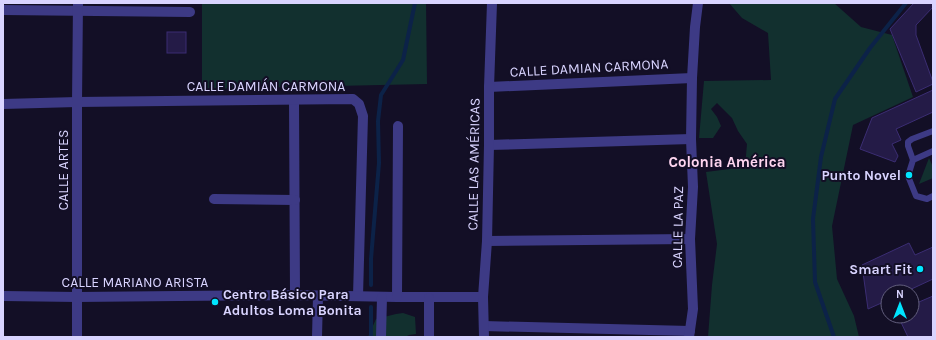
<svg xmlns="http://www.w3.org/2000/svg" width="936" height="340" font-family="Karla,sans-serif">
<style>
.green{fill:#12302f}
.lines{fill:none;stroke-linecap:round;stroke-linejoin:round}
.stream{stroke:#0c2248;stroke-width:4}
.building{fill:#241b47;stroke:#3b2d73}
.lane{stroke:#3d3a85;stroke-width:6}
.street{stroke:#3d3a85;stroke-width:10}
.poi-dot{fill:#00e5ff;stroke:#130f26;stroke-width:1.5}
.labels{text-anchor:middle;dominant-baseline:central;stroke-width:4;stroke-linejoin:round;paint-order:stroke}
.street-label{font-size:14px;fill:#d9d4ff;stroke:#130f26}
.poi-label{font-size:14px;font-weight:bold;fill:#d9d4ff;stroke:#130f26;text-anchor:end}
.neighbourhood-label{font-size:15px;font-weight:bold;fill:#ffd6f0;stroke:#130f26}
</style>
<rect width="100%" height="100%" fill="#130f26"/>
<g class="green">
<polygon points="202,3 426,3 427,84 202,89"/>
<polygon points="729,3 834,3 861,27 892,35 913,97 853,125 832,226 837,279 854,316 859,337 708,337 712,285 717,244 706,172 745,167 747,144 738,131 732,118 717,103 711,109 717,117 721,126 713,138 699,138 704,81 771,80 768,33 742,18"/>
<polygon points="929,158 933,167 933,178 919,184"/>
<polygon points="403,313 415,317 416,334 409,335 405,337 368,337 376,319 396,314"/>
</g>
<g class="lines">
<g class="stream">
<polyline points="371,285 371,259 379,163 378,121 381,95 403,60 415,3"/>
<polyline points="371,307 371,337"/>
<polyline points="834,337 815,282 813,219 821,157 835,99 870,48 906,3"/>
</g>
</g>
<g class="building">
<polygon points="914,3 933,3 933,7 916,25 916,35 933,82 933,84 916,92 890,29"/>
<rect x="167" y="32" width="19" height="21"/>
<polygon points="933,90 933,112 896,129 901,140 892,144 898,156 895,162 860,149 872,118"/>
<polygon points="909,243 915,255 933,247 933,279 905,292 888,292 888,300 868,309 862,265"/>
<polygon points="933,296 933,337 908,337 898,316 912,316 912,305"/>
</g>
<g class="lines">
<g class="lane">
<polyline points="933,151 913,160 908,176 916,196 927,199 933,196"/>
<polyline points="913,160 908,146 908,142 912,139 933,131"/>
</g>
<g class="street">
<polyline points="3,10 190,12"/>
<polyline points="489,87 692,78"/>
<polyline points="294,100 295,295"/>
<polyline points="3,104 77,102 353,99 359,104 363,116 358,296"/>
<polyline points="489,145 691,139"/>
<polyline points="214,199 295,200"/>
<polyline points="487,241 690,239"/>
<polyline points="3,296 77,297 295,295 397,297 483,297"/>
<polyline points="397,297 398,126"/>
<polyline points="484,326 690,331"/>
<polyline points="77,337 77,102 78,3"/>
<polyline points="317,337 318,296"/>
<polyline points="381,337 382,297"/>
<polyline points="429,337 429,298"/>
<polyline points="484,337 483,297 487,241 489,145 489,87 492,3"/>
<polyline points="689,337 693,309 690,239 693,187 691,139 692,78 695,27 698,3"/>
</g>
</g>
<g class="poi-dot">
<circle cx="909" cy="175" r="4"/>
<circle cx="920" cy="269" r="4"/>
<circle cx="215" cy="302" r="4"/>
</g>
<g class="labels">
<g class="street-label">
<text transform="translate(589 68) rotate(-3)">CALLE DAMIAN CARMONA</text>
<text x="266" y="86">CALLE DAMIÁN CARMONA</text>
<text transform="translate(474 164) rotate(-89)">CALLE LAS AMÉRICAS</text>
<text transform="translate(63 170) rotate(-90)">CALLE ARTES</text>
<text transform="translate(678 227) rotate(-89)">CALLE LA PAZ</text>
<text x="135" y="282">CALLE MARIANO ARISTA</text>
</g>
<g class="poi-label">
<text x="901" y="175">Punto Novel</text>
<text x="912" y="269">Smart Fit</text>
<text x="223" y="294" text-anchor="start">Centro Básico Para<tspan x="223" dy="16">Adultos Loma Bonita</tspan></text>
</g>
<g class="neighbourhood-label">
<text x="727" y="162">Colonia América</text>
</g>
</g>
<rect width="936" height="340" fill="none" stroke="#d9d4ff" stroke-width="8"/>
<g transform="translate(900 304)"><circle r="19" fill="#130f26" stroke="#625e7d"/>
<path d="M0-3L7 15L0 10L-7 15Z" fill="#00e5ff"/>
<text y="-6" font-size="11" font-weight="bold" text-anchor="middle" fill="#d9d4ff">N</text>
</g>
</svg>
